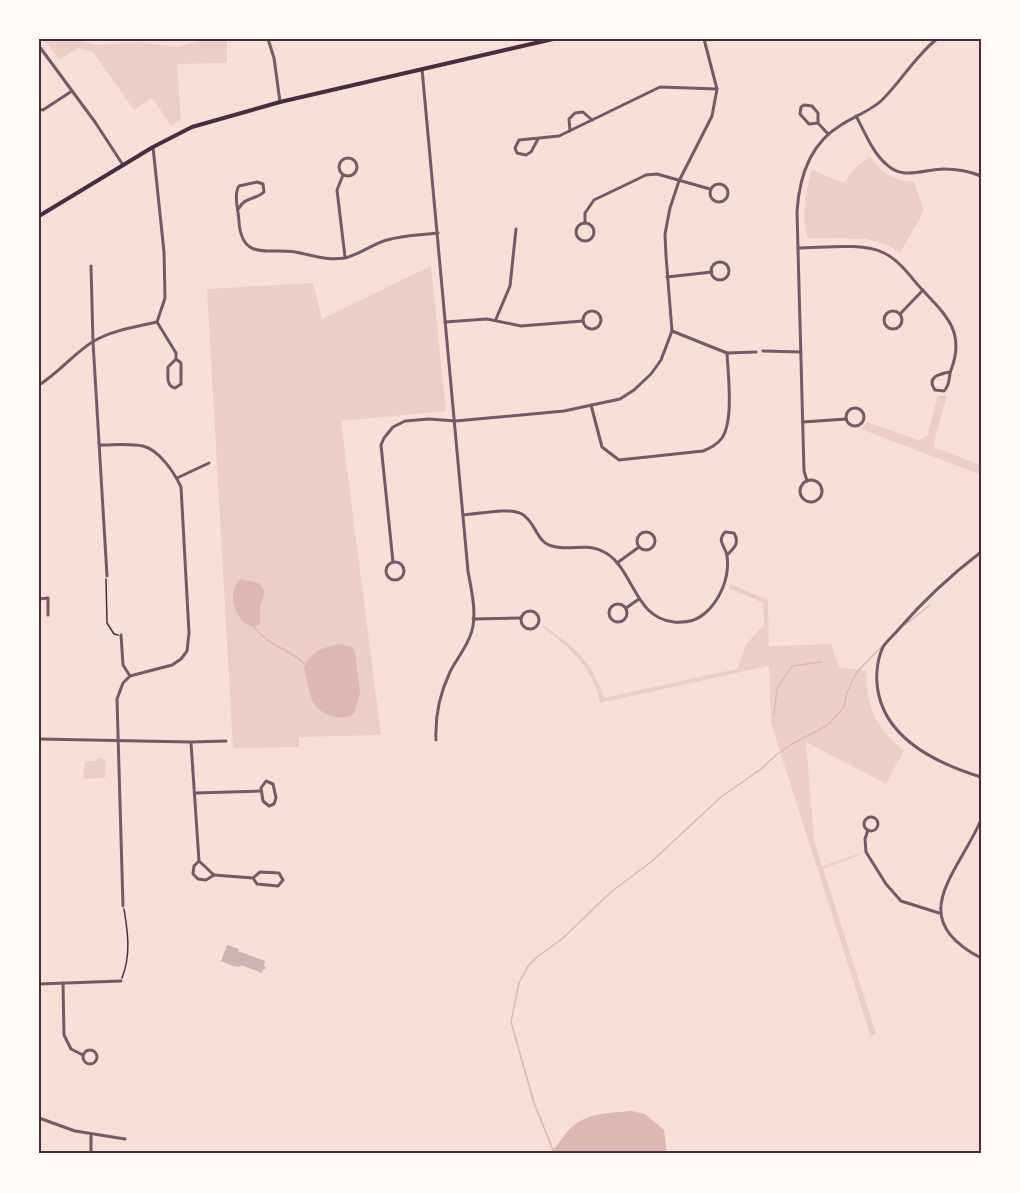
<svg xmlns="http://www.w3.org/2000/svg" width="1020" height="1193" font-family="Montserrat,sans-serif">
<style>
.green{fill:#ebcfc5}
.water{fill:#dcb8b0}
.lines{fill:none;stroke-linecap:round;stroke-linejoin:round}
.stream{stroke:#dcb8b0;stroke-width:1.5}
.building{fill:#ccb4b1}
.path{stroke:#4a2c40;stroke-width:1.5}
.minor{stroke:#755966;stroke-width:3}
.secondary{stroke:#4a2c40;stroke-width:4}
.neatline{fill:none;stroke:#4a2c40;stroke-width:2}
</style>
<rect width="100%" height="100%" fill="#f7e1d7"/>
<g class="green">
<polygon points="44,39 80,39 81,41 97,45 139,42 175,47 210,39 227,40 227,63 177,64 181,120 171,125 152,98 134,110 93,52 78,48 59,60"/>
<path d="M870 157C882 174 894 180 914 182L924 211 900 253 886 244 866 239 808 238C801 221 806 187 812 170L844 183 855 168Z"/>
<polygon points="431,266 446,411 341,421 381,735 299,737 299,747 233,748 207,289 313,283 322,319"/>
<polygon points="947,395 933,447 981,465 981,475 861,429 867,422 918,440 927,436 938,396"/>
<path d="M730 584 768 600 769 646 831 644 839 667 867 671C864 703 877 731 904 750L886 784 806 742 814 839 822 866 858 854 859 855 823 869 876 1033 871 1037 771 723 769 666 600 703C593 667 570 648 542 627L543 625C574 647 592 660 604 698L737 669 747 643 764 625 763 603 729 588Z"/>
<polygon points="99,758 102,758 106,762 105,778 85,779 83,777 85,761 95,761"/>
</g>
<g class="water">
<path d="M240 579 259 583 265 592 260 606V624L254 627C235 623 226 594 240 579Z"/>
<path d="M339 644 352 647 355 652 360 693 354 713C348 718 344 718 336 717 307 711 311 691 304 668 308 654 325 646 339 644Z"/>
<path d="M632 1111 645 1114 664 1130 667 1154H549C556 1147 561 1140 567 1132 584 1112 609 1113 632 1111Z"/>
</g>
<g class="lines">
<g class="stream">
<polyline points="905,625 930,605"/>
<path d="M254 627C267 645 289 649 305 664"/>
<polyline points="774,714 777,689 792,666 821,662"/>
<polyline points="553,1150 534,1103 511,1022 519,983 528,966 537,957 563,938 611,892 651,862 721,797 761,769 776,755 792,744 828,725 844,707 847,692 857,672 884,644"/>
</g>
</g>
<polygon class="building" points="227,945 239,949 238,951 265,961 264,966 266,967 265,969 263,969 262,973 241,965 240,967 233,966 221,961"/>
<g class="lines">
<g class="path">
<polyline points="106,579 107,623 114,634 118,635"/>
<path d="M122 978C131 955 128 933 124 909"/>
</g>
<g class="minor">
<polyline points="170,39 188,39"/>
<polyline points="268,39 274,58 280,102"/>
<polyline points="39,46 95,122 123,165"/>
<path d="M422 69 468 571C471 589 476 608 473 626 470 643 457 658 450 672 440 693 435 718 436 740"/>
<polyline points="39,109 43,110 72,91"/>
<path d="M856 116C865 132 872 152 886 164 903 181 924 169 944 169 957 169 969 171 981 176"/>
<polyline points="818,123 809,124 800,114 801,107 804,105 812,106 818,113 818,123 828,134"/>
<polyline points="570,131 569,119 575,113 583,112 592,120"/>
<polyline points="538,139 531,152 526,155 517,153 515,148 519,140 559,136 660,87 717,89"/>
<circle cx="348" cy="167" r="9"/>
<polyline points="343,175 337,190 345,257"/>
<circle cx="719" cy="193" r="9"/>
<path d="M239 208C245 197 255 200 264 192L263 184 257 182 239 186C233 195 239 212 239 222 242 261 268 248 295 252 312 255 326 261 345 258 361 254 372 244 387 240 403 235 422 235 438 233"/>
<circle cx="585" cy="232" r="9"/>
<polyline points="585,223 585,213 594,200 646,175 657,174 710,189"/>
<path d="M798 248C822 248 862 242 884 253 897 259 908 273 917 284 942 312 967 329 951 370 948 378 951 384 944 391L935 390C926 377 939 374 950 372"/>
<circle cx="720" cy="271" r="9"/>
<polyline points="91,266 93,342 107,576"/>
<polyline points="667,277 712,272"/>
<circle cx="893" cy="320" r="9"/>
<circle cx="592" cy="320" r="9"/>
<polyline points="900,314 923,290"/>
<polyline points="496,319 510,286 516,229"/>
<path d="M157 322 176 353V359L181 363V384L175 388C166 386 168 376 168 367L176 359"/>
<polyline points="445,322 487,319 521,326 583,321"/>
<polyline points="672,331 727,353 756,352"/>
<polyline points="763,351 801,352"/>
<path d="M39 385C59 373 75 352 94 341 113 330 136 327 157 322L165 298 164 252 153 147"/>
<path d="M591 405 602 447 619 460 703 451C710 448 717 445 722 438 734 420 728 374 727 353"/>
<circle cx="855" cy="417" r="9"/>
<polyline points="803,422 846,419"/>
<path d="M100 445C113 445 129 443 143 446 159 450 174 472 181 487L189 633 187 651 181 659 172 665 130 676 123 683 117 699 123 906"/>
<polyline points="177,478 209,463"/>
<circle cx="811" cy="491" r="11"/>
<path d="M807 481 804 471 797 212C799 178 809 144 841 125 853 117 870 111 881 101 901 82 915 56 937 39"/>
<path d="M463 515C479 514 509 507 522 514 536 522 536 542 552 546 572 552 586 541 606 553 634 570 634 618 674 622 686 623 696 621 704 614 720 601 730 577 727 556 726 546 716 542 725 532L734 533C740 543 734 548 727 555"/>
<circle cx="646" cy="541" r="9"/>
<path d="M981 552C951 575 923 601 898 630 893 636 887 641 883 647 878 657 876 672 877 683 881 737 935 763 981 777"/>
<polyline points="393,562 381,445 384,438 393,427 405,421 429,419 455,421 564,411 620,399 634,390 651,374 661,360 672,331 666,256 665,234 670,208 679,181 712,116 717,89 704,39"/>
<circle cx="395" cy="571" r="9"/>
<polyline points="617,563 639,547"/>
<polyline points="39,599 48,598 48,615"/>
<circle cx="618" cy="613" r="9"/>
<polyline points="626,608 639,599"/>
<circle cx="530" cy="620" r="9"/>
<polyline points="473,619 521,618"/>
<polyline points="121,635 123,665 130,676"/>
<polyline points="39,739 191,742 226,741"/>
<polyline points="191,743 199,861 214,875 206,880 198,879 193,874 194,866 199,861"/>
<polygon points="266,781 273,784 276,798 274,804 269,806 263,801 261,788"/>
<polyline points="195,793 261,791"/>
<circle cx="871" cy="824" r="7"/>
<path d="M981 820C957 875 904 918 981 958"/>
<polyline points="868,830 865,839 866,852 886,884 901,901 939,913"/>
<polyline points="214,875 253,878 260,872 279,873 283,880 278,886 257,884 253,878"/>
<polyline points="63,983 64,1035 71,1049 83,1055"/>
<polyline points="39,984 121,981"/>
<circle cx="90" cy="1057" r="7"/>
<polyline points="39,1118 75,1131 125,1139"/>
<polyline points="91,1135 91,1154"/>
</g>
<polyline class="secondary" points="39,216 153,147 192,127 280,102 553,39"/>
</g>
<rect width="1020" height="1193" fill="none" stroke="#fffaf5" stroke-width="81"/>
<rect x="40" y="40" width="940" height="1112" class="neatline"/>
</svg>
